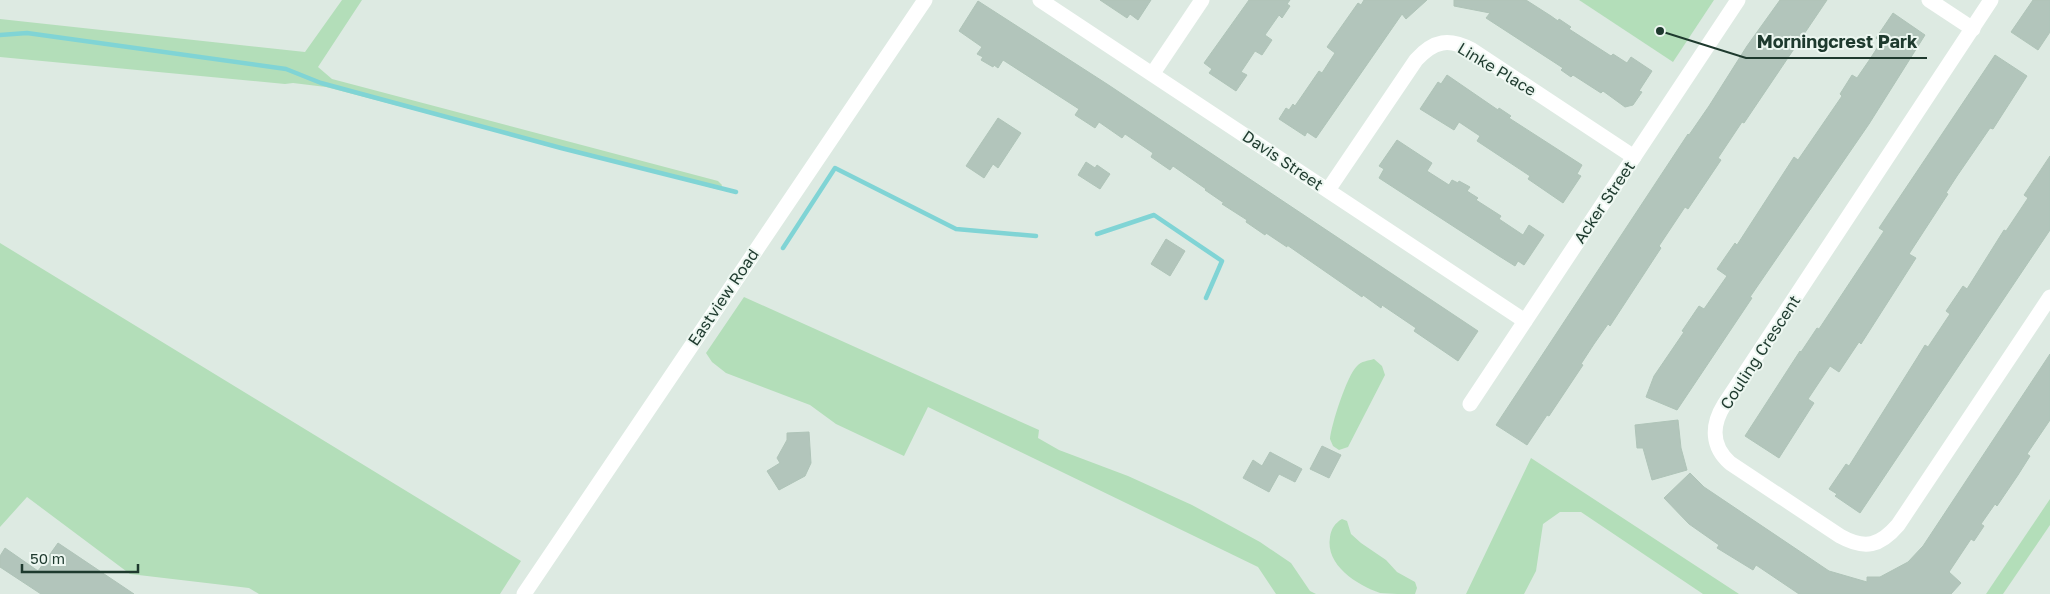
<svg xmlns="http://www.w3.org/2000/svg" width="2050" height="594" font-family="'Golos Text',sans-serif">
<style>
.green{fill:#b3deb9}
.lines{fill:none;stroke-linecap:round;stroke-linejoin:round}
.stream{stroke:#80d4d5;stroke-width:4.5}
.building{fill:#b2c5bb;stroke:#afc4b8}
.minor{stroke:#fff;stroke-width:15}
.labels{text-anchor:middle;dominant-baseline:central;stroke-width:4;stroke-linejoin:round;paint-order:stroke}
.street-label{font-size:16px;fill:#1e3a2e;stroke:#edf7f1}
.leader{fill:none;stroke:#1e3a2e;stroke-width:2}
.callout-dot{fill:#1e3a2e;stroke:#edf7f1;stroke-width:2}
.callout-label{font-size:18px;text-anchor:middle;font-weight:bold;fill:#1e3a2e;stroke:#edf7f1;stroke-width:4;stroke-linejoin:round;paint-order:stroke}
</style>
<rect width="100%" height="100%" fill="#ddeae2"/>
<g class="green">
<polygon points="342,0 362,0 318,67 332,79 718,181 722,185 720,190 326,87 293,83 285,84 0,57 0,19 305,52"/>
<polygon points="1579,0 1714,0 1673,62"/>
<polygon points="0,243 521,561 500,594 259,594 249,588 130,574 27,497 0,527"/>
<polygon points="744,297 1039,430 1038,438 1059,450 1128,476 1192,505 1260,542 1291,563 1310,591 1316,594 1276,594 1258,567 928,407 904,456 836,424 810,405 726,373 712,362 706,353"/>
<path d="M1374 359 1382 366 1385 375 1348 447 1339 450 1333 446 1330 439C1331 426 1347 375 1357 366 1362 361 1367 361 1374 359Z"/>
<polygon points="1531,458 1739,594 1703,594 1581,512 1560,512 1543,524 1536,571 1524,594 1466,594"/>
<polygon points="2050,499 2050,525 2003,594 1986,594"/>
<path d="M1342 519 1347 521 1351 534 1361 543 1386 560 1397 572 1415 582 1417 588 1415 594C1405 594 1390 594 1380 593 1357 585 1325 565 1330 537 1331 529 1335 523 1342 519Z"/>
</g>
<g class="lines">
<g class="stream">
<polyline points="0,35 27,33 286,69 321,83 561,148 736,192"/>
<polyline points="1097,234 1154,215 1222,261 1206,298"/>
<polyline points="783,248 835,168 956,229 1036,236"/>
</g>
</g>
<g class="building">
<polygon points="1100,0 1151,0 1138,20 1130,14 1127,18"/>
<polygon points="1249,0 1290,0 1287,4 1290,6 1282,18 1279,15 1265,35 1272,40 1262,55 1255,51 1241,72 1247,75 1236,91 1209,73 1212,69 1204,63"/>
<polygon points="1364,0 1427,0 1406,19 1402,14 1316,138 1307,132 1305,136 1279,119 1286,108 1289,110 1293,104 1295,106 1319,71 1322,73 1335,53 1327,47 1358,3 1361,5"/>
<polygon points="1454,0 1526,0 1551,16 1558,21 1559,19 1571,27 1569,29 1611,56 1613,54 1627,63 1631,57 1652,71 1639,91 1642,92 1633,105 1625,107 1603,91 1601,93 1573,75 1571,77 1561,70 1563,68 1486,18 1490,13 1454,6"/>
<polygon points="1780,0 1827,0 1744,123 1742,122 1718,158 1721,160 1688,209 1685,207 1659,246 1661,248 1610,326 1608,324 1594,344 1581,364 1583,365 1549,416 1547,415 1527,445 1496,425 1688,134 1689,135 1709,106 1747,46"/>
<polygon points="2033,0 2050,0 2050,32 2038,50 2011,32"/>
<polygon points="978,1 1107,84 1478,331 1458,361 1414,331 1416,328 1382,305 1381,308 1363,295 1362,297 1287,245 1287,247 1266,233 1265,235 1246,222 1247,220 1222,204 1224,203 1205,190 1206,189 1173,166 1170,170 1151,157 1153,153 1125,134 1122,138 1099,122 1095,128 1075,115 1079,109 1003,60 998,68 994,65 993,67 981,60 983,57 977,54 982,47 959,31"/>
<polygon points="1893,13 1925,35 1869,124 1750,297 1752,298 1677,410 1646,397 1654,376 1684,332 1682,331 1699,306 1704,309 1727,276 1717,269 1735,243 1737,245 1794,157 1798,160 1842,96 1840,94 1852,75 1857,78 1870,59 1881,42 1876,38"/>
<polygon points="1995,55 2027,76 1993,129 1990,128 1957,176 1946,193 1948,194 1909,254 1916,258 1861,344 1859,342 1839,372 1830,366 1808,399 1814,403 1779,458 1745,436 1800,351 1801,352 1817,328 1819,329 1884,231 1879,228"/>
<polygon points="1447,75 1498,110 1499,108 1511,116 1509,118 1582,165 1577,174 1581,176 1563,203 1528,179 1530,176 1477,141 1480,136 1459,122 1454,130 1420,109 1438,82 1441,84"/>
<polygon points="998,118 1021,133 998,168 993,164 984,178 966,166"/>
<polygon points="1397,140 1432,163 1427,171 1449,185 1452,180 1458,183 1459,181 1470,187 1467,191 1478,198 1476,200 1501,216 1499,219 1523,235 1529,225 1544,235 1524,265 1518,261 1515,266 1499,256 1379,178 1384,169 1379,166"/>
<polygon points="2050,156 2050,230 1860,513 1835,496 1837,494 1829,489 1846,464 1849,466 1917,358 1925,345 1928,347 1950,314 1946,311 1963,286 1967,289 2004,230 2006,231 2028,198 2024,195"/>
<polygon points="1086,162 1095,168 1097,165 1110,174 1100,189 1078,175"/>
<polygon points="1166,239 1185,251 1170,276 1151,264"/>
<polygon points="2050,354 2050,420 2027,454 2030,456 2018,475 1997,506 1995,504 1981,524 1984,526 1974,541 1971,539 1949,572 1961,583 1951,594 1799,594 1756,565 1753,570 1717,548 1719,545 1689,524 1664,498 1690,473 1704,487 1829,571 1867,582 1867,577 1880,577 1908,562 1923,546"/>
<polygon points="1678,420 1681,448 1687,470 1652,480 1643,448 1637,448 1635,425"/>
<polygon points="809,432 811,463 805,476 779,490 767,471 780,463 777,458 787,440 787,433"/>
<polygon points="1322,446 1341,455 1329,478 1310,469"/>
<polygon points="1270,452 1302,469 1295,482 1279,474 1269,492 1243,478 1253,460 1262,466"/>
<polygon points="58,543 134,594 41,594 0,567 0,556 5,548 38,571"/>
</g>
<g class="lines">
<g class="minor">
<polyline points="1040,0 1525,321"/>
<polyline points="1929,0 1973,29"/>
<path d="M1991 0 1724 405C1711 426 1712 447 1730 463L1840 536C1865 550 1880 546 1898 525L2050 297"/>
<polyline points="1153,73 1202,0"/>
<path d="M1328 190 1416 60C1434 40 1449 38 1472 50L1634 157"/>
<polyline points="1470,404 1738,0"/>
<polyline points="524,594 925,0"/>
</g>
</g>
<g class="labels">
<g class="street-label">
<text transform="translate(1497 69) rotate(31)">Linke Place</text>
<text transform="translate(1283 160) rotate(34)">Davis Street</text>
<text transform="translate(1604 202) rotate(-56)">Acker Street</text>
<text transform="translate(723 297) rotate(-56)">Eastview Road</text>
<text transform="translate(1760 352) rotate(-57)">Couling Crescent</text>
</g>
</g>
<path class="leader" d="M1660 31L1746 58H1927"/>
<circle class="callout-dot" cx="1660" cy="31" r="5"/>
<g class="callout-label">
<text x="1837" y="48">Morningcrest Park</text>
</g>
<path d="M22 564v8h116v-8" fill="none" stroke="#1e3a2e" stroke-width="2.5"/>
<text x="30" y="564" font-size="15" fill="#1e3a2e" stroke="#edf7f1" stroke-width="4" paint-order="stroke">50 m</text>
</svg>
